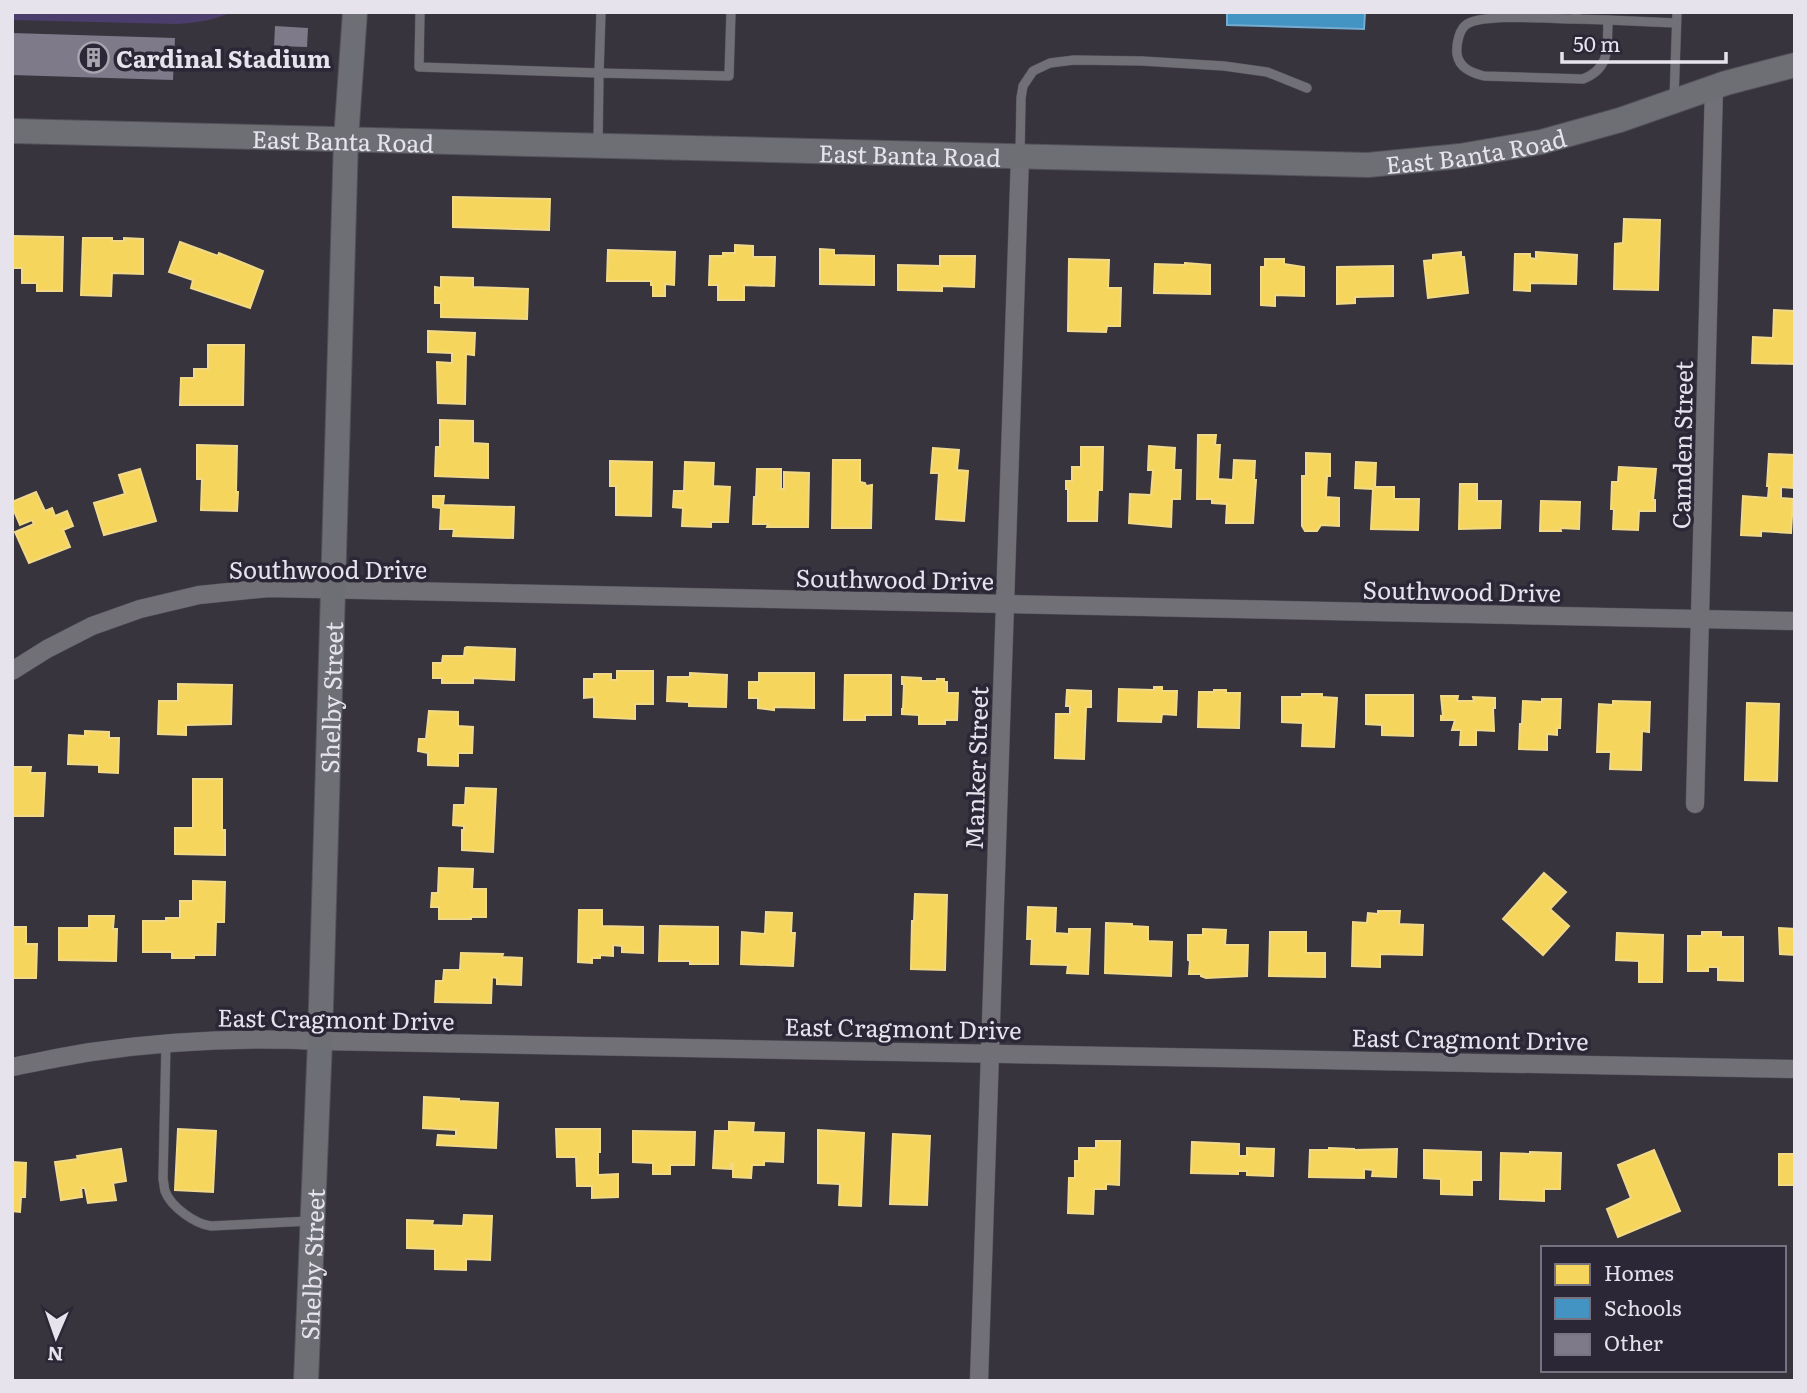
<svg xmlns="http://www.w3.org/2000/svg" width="1807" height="1393" font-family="Literata,serif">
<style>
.green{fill:#4c3e6c}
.homes{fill:#f6d55c;stroke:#f1d988;stroke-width:2}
.schools{fill:#4393c3;stroke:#74abd0;stroke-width:2}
.building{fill:#7e7a8a}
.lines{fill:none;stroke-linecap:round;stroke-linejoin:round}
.lane-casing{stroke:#535159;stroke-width:10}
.street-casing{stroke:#535159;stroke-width:19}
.secondary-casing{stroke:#535159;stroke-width:26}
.lane{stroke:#727077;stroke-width:9}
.street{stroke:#727077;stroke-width:18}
.secondary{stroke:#6e6f74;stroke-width:24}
.labels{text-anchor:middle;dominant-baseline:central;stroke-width:7;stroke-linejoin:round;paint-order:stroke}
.poi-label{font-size:24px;font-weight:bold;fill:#e6e3ed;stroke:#2b2736;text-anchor:start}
.street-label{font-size:24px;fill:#e6e3ed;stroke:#2b2736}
</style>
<rect width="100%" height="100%" fill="#37343e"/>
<path class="green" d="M12 12H232C214 20 197 23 177 24L12 20Z"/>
<g class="homes">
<polygon points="453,197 550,199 549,230 453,227"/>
<polygon points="1624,219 1660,220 1658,290 1614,289 1615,244 1623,243"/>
<polygon points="12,236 63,237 62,291 37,291 37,283 22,283 22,268 12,268"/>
<polygon points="83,238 112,238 112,241 124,241 124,238 143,239 143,274 112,273 111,296 81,295"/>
<polygon points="180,242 218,256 219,253 263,271 250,308 191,288 193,280 169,272"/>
<polygon points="735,245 753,246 753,257 775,257 774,286 744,285 744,300 718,300 718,285 709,285 710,256 723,256 723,253 735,253"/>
<polygon points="820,249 834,250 834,255 874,256 874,285 820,284"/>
<polygon points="608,250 675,252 674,285 665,284 665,296 653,296 653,285 651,285 651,281 607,281"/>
<polygon points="1461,252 1461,257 1464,257 1468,293 1428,298 1424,261 1433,260 1433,255"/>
<polygon points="1536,252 1577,255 1576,284 1530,283 1530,291 1514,290 1515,254 1530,254 1530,258 1536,259"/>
<polygon points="940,256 975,256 974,287 942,286 942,291 898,290 898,265 940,266"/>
<polygon points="1069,259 1109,260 1108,288 1121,288 1120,326 1107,326 1106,332 1068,331"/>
<polygon points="1265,259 1284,259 1284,264 1304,267 1304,296 1275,295 1275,306 1261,305 1261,267 1265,267"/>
<polygon points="1185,263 1210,265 1210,294 1154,293 1155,264 1185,265"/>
<polygon points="1393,266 1393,296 1355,297 1355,303 1337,304 1337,267"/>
<polygon points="441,277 473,278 473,287 528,289 527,319 441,317 441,303 435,303 435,287 441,288"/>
<polygon points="1774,310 1795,311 1795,364 1752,363 1753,337 1773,338"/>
<polygon points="428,331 475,333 474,355 466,354 465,404 438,403 437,362 452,363 452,353 428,352"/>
<polygon points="208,345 244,345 243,405 180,405 181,378 194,378 194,369 208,369"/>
<polygon points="440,420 473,421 473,443 488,444 488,478 435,476 436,447 440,447"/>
<polygon points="1198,435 1216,435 1215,445 1220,445 1218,479 1233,480 1234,460 1255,461 1254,480 1256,480 1253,523 1226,523 1227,504 1212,503 1212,499 1197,499"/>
<polygon points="197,445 237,446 236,492 238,492 237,511 201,510 202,479 197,479"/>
<polygon points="1149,446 1175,448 1174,470 1181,470 1180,499 1172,499 1171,527 1129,523 1130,494 1151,495 1153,470 1148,470"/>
<polygon points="1081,447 1103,447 1102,490 1098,490 1097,521 1068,521 1068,489 1066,489 1066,481 1072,481 1072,467 1081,467"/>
<polygon points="933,448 959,450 957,470 968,471 964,521 936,519 939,473 931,473"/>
<polygon points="1306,453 1330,454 1330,476 1327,476 1326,497 1339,498 1339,526 1321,525 1317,531 1305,531 1302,526 1302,476 1306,476"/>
<polygon points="1769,454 1794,455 1793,488 1781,487 1781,498 1793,499 1791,533 1761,531 1761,536 1741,535 1743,496 1768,498 1769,486 1767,486"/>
<polygon points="833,460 860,460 860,482 865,483 866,486 872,485 871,528 832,528"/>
<polygon points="610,461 652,462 651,516 616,515 616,486 610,486"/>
<polygon points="685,462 714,463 713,486 730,487 728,522 711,522 711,527 682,526 683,508 673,507 674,491 684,491"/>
<polygon points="1356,462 1376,463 1375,487 1394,487 1394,499 1419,499 1418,530 1371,529 1373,489 1355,488"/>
<polygon points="1619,467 1656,469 1653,500 1655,500 1655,511 1639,511 1638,530 1613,529 1614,509 1611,509 1612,482 1618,482"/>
<polygon points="140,469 156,521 104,535 94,503 125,494 119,475"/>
<polygon points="757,469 781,469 781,489 784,489 784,472 809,473 808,527 767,527 768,524 753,524 754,497 756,497"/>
<polygon points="1460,484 1477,484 1477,501 1501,501 1500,528 1459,529"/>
<polygon points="36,492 45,511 52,508 55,516 67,511 73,526 63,530 70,547 29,563 15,532 34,524 32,520 20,525 12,506 12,502"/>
<polygon points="433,496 444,496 443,505 514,507 513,538 453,536 454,529 440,529 441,508 433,507"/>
<polygon points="1541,501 1580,502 1579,529 1560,528 1561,531 1540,531"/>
<polygon points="467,647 515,649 514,680 473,678 473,683 442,683 442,678 433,678 433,663 442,663 443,656 464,656 465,648"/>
<polygon points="617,671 653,671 653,704 635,704 635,719 594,717 594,697 584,698 584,679 594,679 594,674 611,674 611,680 617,680"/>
<polygon points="690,673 727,675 726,707 689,706 689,702 667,701 668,677 690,677"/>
<polygon points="759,673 814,673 814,708 774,707 774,710 758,708 758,698 749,698 749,682 759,682"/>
<polygon points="845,675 891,675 891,715 865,715 865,720 844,720"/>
<polygon points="902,677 921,678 921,681 937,681 937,679 944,679 944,682 947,682 947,693 958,693 957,720 945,720 945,724 919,724 919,715 902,714 902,709 903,709 904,684 902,684"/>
<polygon points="178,684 232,685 231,724 186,725 186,735 158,734 159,701 178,701"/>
<polygon points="1154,687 1162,687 1162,691 1177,691 1176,715 1162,714 1161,722 1118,721 1119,689 1154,690"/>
<polygon points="1067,690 1091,691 1091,707 1086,707 1084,759 1055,758 1056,714 1070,714 1070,706 1066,706"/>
<polygon points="1214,690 1226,690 1226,693 1240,693 1239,728 1198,727 1199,692 1214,692"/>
<polygon points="1302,694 1322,694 1322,697 1337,698 1334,747 1302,746 1303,723 1282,722 1282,697 1302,697"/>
<polygon points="1366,695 1413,695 1413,736 1382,735 1382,725 1366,724"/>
<polygon points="1441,696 1458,696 1457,701 1474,701 1473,697 1495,698 1495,708 1493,708 1494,731 1476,730 1476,745 1460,745 1461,730 1452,730 1455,720 1441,720 1441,716 1443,717"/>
<polygon points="1542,699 1561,699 1560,728 1557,728 1557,735 1547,734 1547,750 1519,749 1520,724 1522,724 1523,701 1542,702"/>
<polygon points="1613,701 1650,702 1649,732 1642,731 1641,770 1610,769 1611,752 1597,752 1599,704 1613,705"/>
<polygon points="1747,703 1779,704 1777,781 1745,780"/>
<polygon points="429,711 458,712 458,726 473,727 472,753 458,753 458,766 428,765 428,753 418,751 419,739 426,739"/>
<polygon points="85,731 109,732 109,738 119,738 118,773 99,772 99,765 68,764 69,735 85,736"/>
<polygon points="12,767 31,767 30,773 45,773 43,816 12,816"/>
<polygon points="193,779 222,779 222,830 225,830 225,855 175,854 175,828 193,828"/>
<polygon points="466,788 496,789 493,852 462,850 462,830 464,830 464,826 453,825 454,805 465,805"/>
<polygon points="439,868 473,869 472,889 486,889 486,917 471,917 471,919 439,919 439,907 431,907 432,893 438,893"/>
<polygon points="1544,873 1566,892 1550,909 1569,926 1543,955 1503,919"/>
<polygon points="193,881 225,882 224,922 216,922 215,955 194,955 194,958 172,958 172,952 143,952 143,921 166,921 166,918 180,918 180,901 193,901"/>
<polygon points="915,894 947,895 945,970 911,969 912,921 914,921"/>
<polygon points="1028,907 1056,908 1055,933 1069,934 1069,929 1090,929 1088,974 1067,973 1068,965 1031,964 1032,939 1027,939"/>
<polygon points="579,910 602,910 602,926 643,927 643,953 622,952 622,946 613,945 613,956 600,955 600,958 592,958 592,963 578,962"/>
<polygon points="1378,911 1400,911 1399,924 1423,925 1422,955 1380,954 1380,967 1352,966 1353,922 1367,923 1368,913 1378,914"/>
<polygon points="766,912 792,913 791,933 795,933 793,966 741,964 742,932 765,934"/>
<polygon points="89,916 114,916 113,929 117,929 116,961 59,960 59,928 89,928"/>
<polygon points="1106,923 1132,924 1132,926 1148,927 1148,941 1172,942 1171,976 1105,973"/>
<polygon points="660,926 718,927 718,964 690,964 690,961 659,961"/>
<polygon points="12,927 26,927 26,944 37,944 36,978 12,978"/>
<polygon points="1779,928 1795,929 1795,955 1780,954"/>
<polygon points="1203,929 1226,930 1225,945 1248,945 1247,976 1206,978 1201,976 1201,974 1189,974 1190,961 1188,960 1188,935 1203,935"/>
<polygon points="1270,932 1306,932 1306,953 1325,953 1325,977 1269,976"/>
<polygon points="1702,932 1721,932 1721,937 1743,937 1743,981 1718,980 1718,967 1708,967 1708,971 1688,971 1688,936 1702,936"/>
<polygon points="1617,933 1663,935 1662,982 1639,982 1639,961 1616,960"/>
<polygon points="461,953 503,954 502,957 522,958 521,985 497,984 497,978 492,977 491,1003 435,1002 436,981 443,981 444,970 460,970"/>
<polygon points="424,1097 459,1099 459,1101 498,1103 496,1148 437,1145 438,1135 456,1136 456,1130 423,1128"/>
<polygon points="729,1122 754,1123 753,1132 784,1133 783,1162 764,1161 764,1165 752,1165 751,1178 733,1177 733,1164 731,1164 731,1169 713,1168 715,1131 729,1131"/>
<polygon points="178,1129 216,1131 213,1192 175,1190"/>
<polygon points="556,1129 600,1129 600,1152 598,1152 598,1175 618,1174 618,1197 592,1198 592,1186 577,1186 576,1157 557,1157"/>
<polygon points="818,1130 864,1133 861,1206 839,1205 840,1184 818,1183"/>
<polygon points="633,1131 695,1132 694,1165 670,1165 670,1174 653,1174 653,1163 633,1162"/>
<polygon points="893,1134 930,1136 927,1205 890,1204"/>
<polygon points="1096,1141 1120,1141 1119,1185 1106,1184 1106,1189 1094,1189 1093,1214 1068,1213 1069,1178 1075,1178 1075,1161 1079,1161 1079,1148 1096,1148"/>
<polygon points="1192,1142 1239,1144 1239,1156 1247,1156 1247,1148 1274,1149 1273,1176 1247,1175 1247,1171 1238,1171 1238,1174 1191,1173"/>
<polygon points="1329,1148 1354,1149 1354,1150 1397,1149 1396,1177 1372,1176 1373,1170 1364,1169 1364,1178 1309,1177 1310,1150 1329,1150"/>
<polygon points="121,1149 126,1181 113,1183 116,1200 88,1203 85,1188 81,1188 82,1197 61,1200 55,1162 78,1159 77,1156"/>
<polygon points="1424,1150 1481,1152 1481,1180 1472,1180 1472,1195 1441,1194 1441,1179 1424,1178"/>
<polygon points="1654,1150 1680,1211 1618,1237 1607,1209 1631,1198 1618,1165"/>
<polygon points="1530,1152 1561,1153 1560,1189 1544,1189 1544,1201 1500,1199 1501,1153 1530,1154"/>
<rect x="1779" y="1154" width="16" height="31"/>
<polygon points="12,1162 26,1163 25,1197 21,1197 20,1212 12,1211"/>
<polygon points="464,1215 492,1216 490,1260 466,1259 466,1270 435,1269 435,1249 407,1248 407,1220 433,1221 432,1225 463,1226"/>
</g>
<polygon class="schools" points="1227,12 1365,12 1364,29 1227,25"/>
<g class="building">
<polygon points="275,26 308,28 307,47 274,46"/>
<polygon points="12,33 175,38 173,80 12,75"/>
</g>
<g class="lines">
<defs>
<g id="lane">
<polyline points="420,12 419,67 599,73 601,12"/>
<path d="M1576 12V19C1553 19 1485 13 1467 24 1459 29 1456 45 1457 54 1459 68 1472 73 1484 76L1583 79C1611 68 1607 47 1608 20L1676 23"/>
<polyline points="1576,19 1608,20"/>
<polyline points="1674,99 1677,12"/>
<polyline points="598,144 599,73 729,76 731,12"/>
<polyline points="1020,155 1021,98 1023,86 1033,71 1050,63 1074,60 1142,61 1224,66 1267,72 1307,88"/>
<path d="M166 1043 163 1179C164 1183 164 1187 165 1191 171 1207 195 1224 211 1226L311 1221"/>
</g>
<g id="street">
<polyline points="12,671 47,649 92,626 140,609 199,595 269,588 1795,621"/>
<polyline points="1695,804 1714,87"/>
<path d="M12 1067C38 1062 65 1056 91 1052 167 1041 243 1037 320 1041L1795 1069"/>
<polyline points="979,1381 1020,156"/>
</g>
<g id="secondary">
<path id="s1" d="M12 131 1368 165 1460 156 1541 142 1620 120 1726 83 1795 65"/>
<path id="s2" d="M306 1381 320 1041 346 139 355 12"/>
</g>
</defs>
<use href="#lane" class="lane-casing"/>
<use href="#street" class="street-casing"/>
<use href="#secondary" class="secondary-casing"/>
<use href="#lane" class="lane"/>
<use href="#street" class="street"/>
<use href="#secondary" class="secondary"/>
</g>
<defs>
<symbol id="building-ring" viewBox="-11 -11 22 22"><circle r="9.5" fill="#2b2736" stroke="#a9a6b0" stroke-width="1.5"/><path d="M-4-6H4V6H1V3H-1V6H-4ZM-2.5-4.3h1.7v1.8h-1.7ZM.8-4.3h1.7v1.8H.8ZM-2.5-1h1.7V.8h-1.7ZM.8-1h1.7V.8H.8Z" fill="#a9a6b0"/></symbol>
</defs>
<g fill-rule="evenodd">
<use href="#building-ring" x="76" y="40" width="35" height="35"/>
</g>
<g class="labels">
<g class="poi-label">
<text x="116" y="57">Cardinal Stadium</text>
</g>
<g class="street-label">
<text stroke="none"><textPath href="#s1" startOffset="331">East Banta Road</textPath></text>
<text stroke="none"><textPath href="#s1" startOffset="1465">East Banta Road</textPath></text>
<text stroke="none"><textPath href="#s1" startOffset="898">East Banta Road</textPath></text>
<text transform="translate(1681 445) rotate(-89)">Camden Street</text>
<text x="328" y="568">Southwood Drive</text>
<text transform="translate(895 578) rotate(1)">Southwood Drive</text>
<text transform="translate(1462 590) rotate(1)">Southwood Drive</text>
<text stroke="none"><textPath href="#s2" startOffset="684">Shelby Street</textPath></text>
<text transform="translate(975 768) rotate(-88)">Manker Street</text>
<text transform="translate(336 1018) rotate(1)">East Cragmont Drive</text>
<text transform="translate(903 1027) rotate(1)">East Cragmont Drive</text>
<text transform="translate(1470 1038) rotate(1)">East Cragmont Drive</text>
<text stroke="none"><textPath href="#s2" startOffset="117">Shelby Street</textPath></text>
</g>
</g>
<rect width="1807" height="1393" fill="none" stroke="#e6e3ed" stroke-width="28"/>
<rect x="1541" y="1246" width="245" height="126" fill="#2b2736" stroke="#76727f" stroke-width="2"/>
<rect x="1555" y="1264" width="35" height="21" fill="#f6d55c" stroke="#76727f" stroke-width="2"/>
<text x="1604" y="1281" font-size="21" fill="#e6e3ed">Homes</text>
<rect x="1555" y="1298" width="35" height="21" fill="#4393c3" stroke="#76727f" stroke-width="2"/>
<text x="1604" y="1316" font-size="21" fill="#e6e3ed">Schools</text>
<rect x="1555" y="1334" width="35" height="21" fill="#7e7a8a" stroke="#76727f" stroke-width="2"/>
<text x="1604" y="1351" font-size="21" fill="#e6e3ed">Other</text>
<g transform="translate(56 1337) rotate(182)" stroke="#2b2736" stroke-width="5" paint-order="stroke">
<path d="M0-5L12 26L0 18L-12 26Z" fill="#e6e3ed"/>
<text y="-10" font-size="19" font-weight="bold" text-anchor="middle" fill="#e6e3ed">N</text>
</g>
<path d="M1562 52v10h164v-10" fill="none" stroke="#e6e3ed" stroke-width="3.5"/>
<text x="1573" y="52" font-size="21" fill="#e6e3ed" stroke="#2b2736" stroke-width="5" paint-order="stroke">50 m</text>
</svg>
